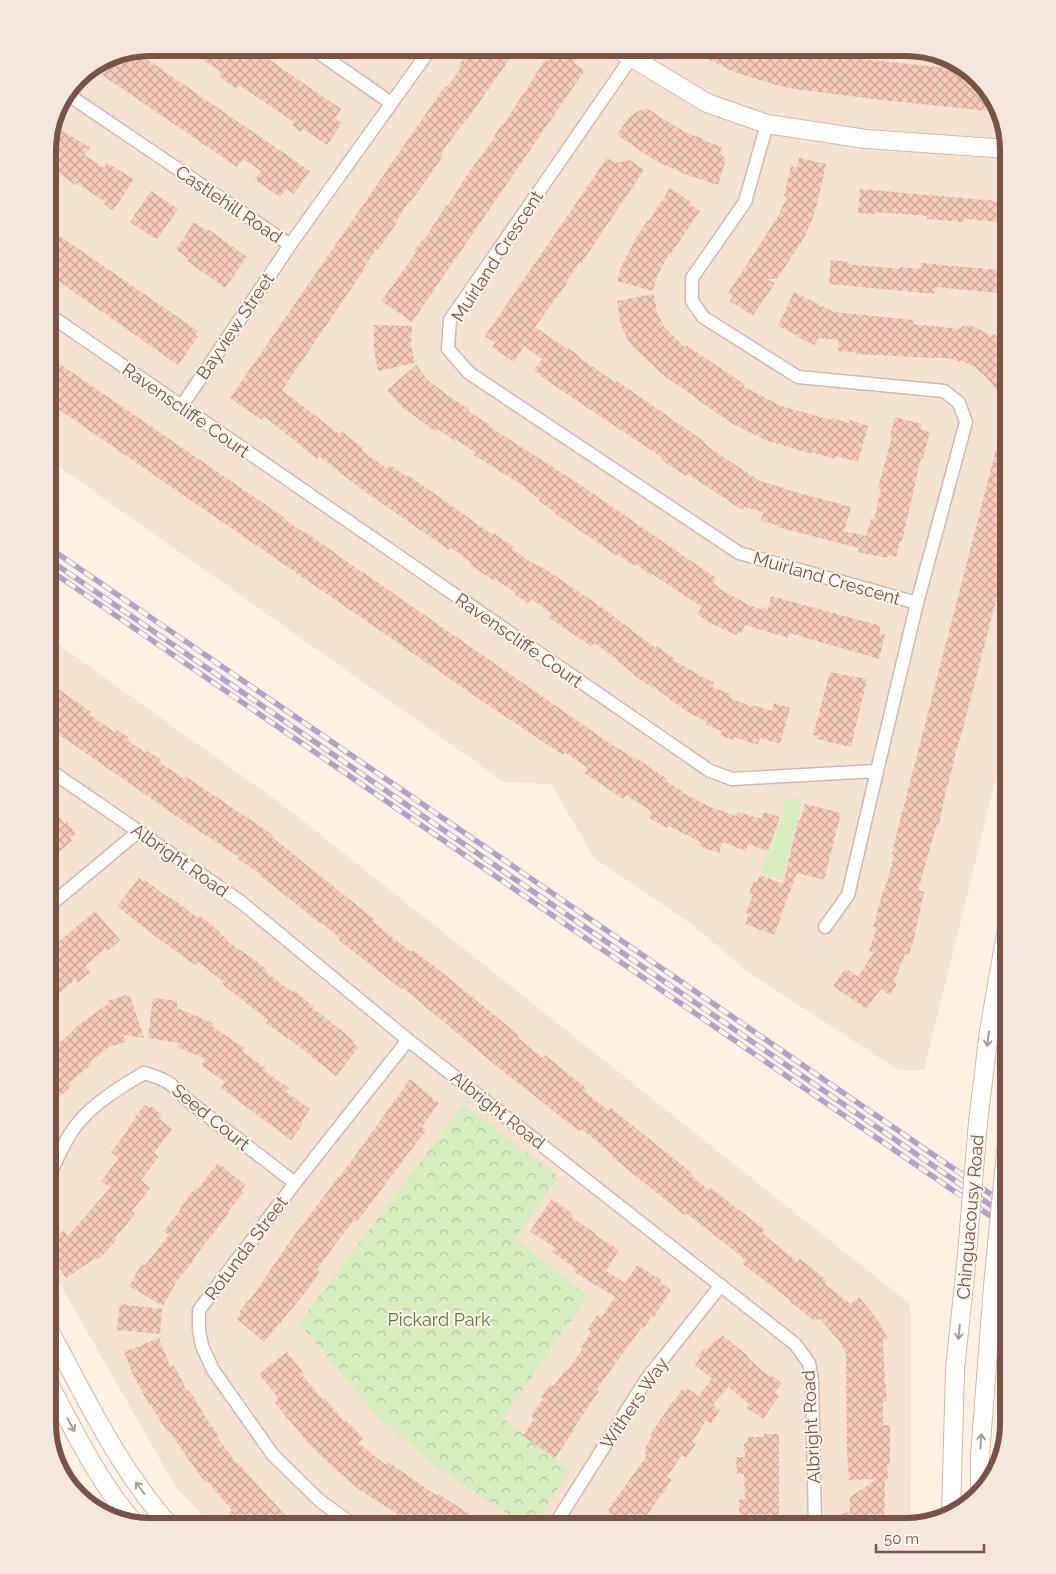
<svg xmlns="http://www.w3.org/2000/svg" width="1056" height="1574" font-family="Raleway,sans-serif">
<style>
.residential{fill:#f6e2d1}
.green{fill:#d7edc0}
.forest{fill:url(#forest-crowns)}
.building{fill:url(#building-cross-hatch)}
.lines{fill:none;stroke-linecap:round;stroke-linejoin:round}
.street-casing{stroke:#d3b9ab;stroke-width:15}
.secondary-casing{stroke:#d6b8a8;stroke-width:20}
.street{stroke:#fff;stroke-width:12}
.secondary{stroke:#fff;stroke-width:18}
.rail-casing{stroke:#b2a1c9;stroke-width:5.5}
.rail{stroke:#fff5eb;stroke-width:4;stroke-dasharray:11;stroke-linecap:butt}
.secondary-bridge-casing{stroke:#d6b8a8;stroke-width:20;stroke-linecap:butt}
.secondary-bridge{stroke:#fff;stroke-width:18}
.oneway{stroke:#af9891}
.labels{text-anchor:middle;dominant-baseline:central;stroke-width:4;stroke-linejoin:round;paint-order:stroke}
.street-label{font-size:18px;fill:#795347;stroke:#fff5eb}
.park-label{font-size:18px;fill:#547a3b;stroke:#fff5eb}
.rim{fill:none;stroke:#795347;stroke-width:6}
</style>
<defs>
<pattern id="forest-crowns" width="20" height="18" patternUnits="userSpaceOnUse" patternTransform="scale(1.25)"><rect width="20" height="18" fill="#d7edc0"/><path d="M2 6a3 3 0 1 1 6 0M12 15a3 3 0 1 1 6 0" fill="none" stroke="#b3c39e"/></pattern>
<pattern id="building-cross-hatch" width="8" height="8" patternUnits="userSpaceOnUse" patternTransform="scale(1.25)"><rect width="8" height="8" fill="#f6cbb8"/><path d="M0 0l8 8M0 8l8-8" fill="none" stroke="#cca797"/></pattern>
</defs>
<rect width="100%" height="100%" fill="#fef1e3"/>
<g class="residential">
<polygon points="151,48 912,48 962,65 995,99 1008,151 1008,729 924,1070 898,1070 748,972 690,923 594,858 551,784 504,782 48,459 48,144 55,111 78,78 111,55"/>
<polygon points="48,637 291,811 910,1304 911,1525 906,1526 212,1526 175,1486 48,1263"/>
<polygon points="49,1430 99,1513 61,1475"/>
</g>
<polygon class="green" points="803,798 782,880 760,873 783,815 785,799"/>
<polygon class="forest" points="464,1104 559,1177 515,1238 588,1296 503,1419 571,1470 533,1526 526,1526 436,1466 376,1415 299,1323"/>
<g class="building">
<polygon points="185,48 252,48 341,109 335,118 342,123 327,145 305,130 302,129 301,132 292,125 294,122 239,85 236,89 218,76 221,72"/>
<polygon points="471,48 517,48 467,120 466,120 452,138 441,154 443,156 423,185 411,201 410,200 397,220 398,221 378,250 376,249 363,269 364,270 282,390 339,434 341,431 363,448 362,450 387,469 390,465 407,477 408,475 493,535 494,533 513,547 512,549 528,560 538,566 539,565 600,606 646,641 656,648 657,646 675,659 674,661 714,683 712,687 731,694 730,698 753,707 753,705 772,711 774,703 790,708 780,744 760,738 758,745 734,737 733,740 720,735 722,731 706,725 707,722 682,709 682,707 670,700 670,699 653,686 652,688 634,675 634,674 618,661 618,660 594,643 592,647 548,617 551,613 531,599 528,603 515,595 516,593 495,579 494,581 469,564 471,562 451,548 449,550 360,488 319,456 317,459 264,416 262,420 230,398 445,86 447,87 461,68 458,66"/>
<polygon points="558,48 561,48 577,58 574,63 585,70 412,322 381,301 416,253 414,251 424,238 425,239 446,205 447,207 469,172 494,139 493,138 502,124 503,125 546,59 549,61"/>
<polygon points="691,48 784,48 812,54 968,70 995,99 998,112 882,100 795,89 780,86 734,72 706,58"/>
<polygon points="135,51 310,171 294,194 286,189 280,197 255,180 261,171 243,159 237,167 102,75 109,67 102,62 111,55"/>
<polygon points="646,108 683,131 705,140 705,141 722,147 720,152 725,159 725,162 718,185 681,173 682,172 657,162 617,135 631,115 643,109 645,110"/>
<polygon points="62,130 90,148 84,155 104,168 107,163 134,179 113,211 104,204 105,202 77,183 75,185 48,165 48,144 49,138 54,142"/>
<polygon points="607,158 615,163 630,160 644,170 581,264 579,263 566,282 567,283 535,327 567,349 568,348 581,357 580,358 616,383 617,381 679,424 705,442 704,443 713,450 760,481 784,488 784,489 851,507 844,531 866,536 871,519 874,519 881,489 878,488 892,437 890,436 895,417 922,424 920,429 930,432 923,458 921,458 902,541 900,541 896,557 888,555 887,558 858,552 859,548 777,527 777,525 761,521 763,512 744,507 742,510 688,474 686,476 661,460 663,458 546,380 534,370 542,359 524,346 514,362 492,347 495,343 485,336"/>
<polygon points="799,158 826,164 815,212 805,236 777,279 766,279 775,283 753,316 730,301 733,296 728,293 777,218 787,197 784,196 791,166 797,168"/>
<polygon points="670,188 691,202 690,205 700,211 670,255 669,254 658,274 653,291 617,281 621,267 637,236 648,220 649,221"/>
<polygon points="860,189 1008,202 1008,223 965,219 964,222 927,219 927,216 875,212 875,214 858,213"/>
<polygon points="151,191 178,209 157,240 130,222"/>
<polygon points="194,222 208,231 209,230 247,257 225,288 187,261 189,259 176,250"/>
<polygon points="48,228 198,331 195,335 198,337 178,365 71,290 48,272"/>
<polygon points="831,260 848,262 847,264 900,269 900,267 921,269 922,263 1008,271 1008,294 936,287 935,294 829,284"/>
<polygon points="794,292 834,312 913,320 913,324 960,329 963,325 967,327 968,324 992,336 994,334 1008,346 1008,402 985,376 976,368 960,360 959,362 953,359 934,357 934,358 856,354 857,352 838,351 839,340 819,338 815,345 797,337 798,336 778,326"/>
<polygon points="654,294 657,313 665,328 685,347 686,345 744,384 743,386 781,406 831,420 832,418 849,423 849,420 868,426 858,462 836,456 835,459 812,452 812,454 765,440 731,423 663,375 630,344 621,326 617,301"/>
<polygon points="374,325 412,326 411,345 415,363 378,371 374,350"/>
<polygon points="48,356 285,518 284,519 304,533 304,531 363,573 363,572 374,580 611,744 635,759 636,758 667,779 665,781 682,791 681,792 708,806 736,816 738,812 762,819 764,812 780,817 768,851 748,844 746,851 723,842 719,853 699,846 700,842 669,826 667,828 649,818 652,812 626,795 623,799 584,773 588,768 565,752 563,755 488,705 48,402"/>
<polygon points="416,365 427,379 447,395 469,409 468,411 490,425 489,426 579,484 716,578 713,583 718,587 718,588 747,604 762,610 762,607 768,609 771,596 881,626 879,633 885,634 879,659 789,633 788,638 745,625 741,633 738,632 736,635 710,623 697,614 702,607 652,574 651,575 635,564 634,566 618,554 617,556 554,513 555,512 539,501 540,499 524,488 525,487 474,455 476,453 457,440 456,442 438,429 436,432 402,407 387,390"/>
<polygon points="1005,415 1008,415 1008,551 1005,565 965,721 960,740 959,740 948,785 947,785 939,824 937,824 918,890 924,892 914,939 909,955 905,954 894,982 897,984 890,995 881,989 866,1009 833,986 844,970 847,972 848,970 858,977 874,952 869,951 877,927 873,927 884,888 885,888 886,883 887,883 894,855 892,854 893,848"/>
<polygon points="830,672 867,679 851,747 817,739 818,736 813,735"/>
<polygon points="48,682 91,712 89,714 114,732 116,729 128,737 127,740 146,753 148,751 160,759 159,762 184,779 185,776 273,835 272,837 374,919 372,921 411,952 413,950 439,970 520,1036 518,1038 543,1058 545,1055 586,1088 584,1091 609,1111 611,1108 693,1174 691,1176 709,1190 711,1188 765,1230 762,1233 797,1262 800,1259 812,1268 827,1281 825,1284 851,1304 859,1297 878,1320 888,1339 883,1341 885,1385 886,1385 887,1401 883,1401 883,1425 890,1425 890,1464 887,1464 888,1479 885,1479 884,1526 856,1526 856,1523 853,1523 852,1521 836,1515 850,1512 850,1497 877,1479 849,1480 847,1451 846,1355 841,1343 820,1319 814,1321 796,1306 790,1302 791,1301 743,1264 746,1260 686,1213 684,1215 677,1209 612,1157 613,1155 585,1132 580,1129 579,1131 505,1073 403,988 401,989 354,952 339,940 340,938 322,923 321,924 271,884 258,874 259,873 238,859 239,857 176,816 57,733 52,729 55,724 48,719"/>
<polygon points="48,804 65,824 67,822 76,834 70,838 72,841 48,861"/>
<polygon points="805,804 841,813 824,880 797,873 780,917 781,917 774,935 745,924 749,914 746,913 753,895 749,893 754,881 757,882 760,875 783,884 798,821 800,821"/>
<polygon points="139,878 143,882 145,880 169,898 170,897 198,918 200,916 220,932 219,933 228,940 227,941 256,961 266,969 265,971 292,992 294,990 313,1006 312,1007 354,1041 353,1043 358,1048 336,1076 288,1038 287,1039 266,1023 268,1020 222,984 224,982 198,962 195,965 147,930 117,906"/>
<polygon points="95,911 120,940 108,951 106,948 85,966 90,972 77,983 75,980 48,1003 48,951"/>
<polygon points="126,995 126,997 130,996 144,1038 123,1035 126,1042 109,1047 90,1062 92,1064 69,1083 72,1086 48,1106 48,1052 73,1031 72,1030 109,1003 108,1001"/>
<polygon points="153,998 177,1001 177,1008 213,1023 212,1026 244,1048 242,1051 266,1069 264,1071 289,1088 286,1092 310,1109 301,1122 303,1124 291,1140 221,1088 225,1082 201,1065 206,1059 177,1047 179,1043 148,1038"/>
<polygon points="410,1079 439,1103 422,1127 426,1130 357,1222 354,1220 334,1246 317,1270 320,1272 305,1293 264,1342 237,1319 241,1314 239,1312 255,1293 288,1244 339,1176 340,1177"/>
<polygon points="145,1105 149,1108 151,1106 162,1115 159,1119 172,1129 154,1153 159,1156 141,1180 150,1188 132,1211 135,1214 115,1238 116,1240 99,1259 97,1257 66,1278 48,1251 48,1242 64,1230 68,1236 110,1188 101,1181 119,1158 111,1152 129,1129 128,1128 136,1118 135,1117"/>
<polygon points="218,1163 245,1185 241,1191 243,1193 228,1212 229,1213 193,1259 194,1260 177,1281 163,1306 129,1286 142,1264 145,1265 169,1235 164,1231 181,1209 180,1208 196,1187 198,1189"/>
<polygon points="552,1199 573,1214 572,1217 596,1234 595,1235 619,1250 606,1271 625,1283 637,1265 661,1280 660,1282 671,1290 654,1317 652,1316 644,1328 642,1327 597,1389 599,1391 573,1429 574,1430 555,1458 523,1436 534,1419 531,1416 543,1399 541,1397 551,1384 554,1386 566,1369 568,1370 583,1348 581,1347 591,1332 588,1329 597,1315 601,1318 615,1297 574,1272 576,1269 552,1252 555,1248 530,1231"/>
<polygon points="120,1304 162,1309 160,1334 117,1330"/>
<polygon points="722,1335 748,1356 747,1357 758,1367 769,1376 770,1375 782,1383 775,1393 779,1396 763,1419 747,1408 749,1404 728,1387 713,1405 720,1410 711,1424 706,1421 692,1442 696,1444 686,1458 682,1455 667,1477 672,1480 647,1515 654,1520 650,1526 599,1526 610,1511 608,1510 646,1457 645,1448 652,1437 650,1435 673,1401 674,1402 682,1389 685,1391 687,1388 698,1396 712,1379 695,1365 700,1358 698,1356 704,1348 707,1350 716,1339 718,1340"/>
<polygon points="159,1338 170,1366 174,1365 187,1391 188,1390 192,1394 204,1415 219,1436 217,1437 237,1464 238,1463 282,1512 298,1526 239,1526 228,1515 232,1510 207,1481 205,1483 169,1431 167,1432 151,1405 150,1406 133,1375 124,1352"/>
<polygon points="287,1352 303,1372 301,1374 323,1400 324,1398 344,1421 345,1420 363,1438 358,1443 386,1465 388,1462 436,1495 438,1494 489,1526 416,1526 360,1490 336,1470 310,1445 274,1402 278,1398 259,1374"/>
<polygon points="764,1434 779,1434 779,1526 740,1526 739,1500 745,1499 744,1474 737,1474 736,1457 745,1457 744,1444 748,1441 748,1437 764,1437"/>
</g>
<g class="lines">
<defs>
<g id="street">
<polyline points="312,48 391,103"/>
<polyline points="638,48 450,320 448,349 469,373 739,553 917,603 966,422 959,403 944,391 798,377 703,317 692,301 692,278 745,202 767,124"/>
<polyline points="67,94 290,245 431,48"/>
<polyline points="48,314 710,771 732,779 877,771 917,603"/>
<polyline points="181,407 290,245"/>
<polyline points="48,769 241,902 408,1040 795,1344 809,1363 812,1381 815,1526"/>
<polyline points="48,907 139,831"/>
<polyline points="825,927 848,895 877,771"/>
<path d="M48 1178C57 1159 65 1139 78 1123 94 1103 122 1086 144 1073 165 1079 172 1083 186 1099L295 1183"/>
<polyline points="355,1526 320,1501 273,1455 213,1370 202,1346 199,1330 199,1310 295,1183 408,1040"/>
<polyline points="554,1526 646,1380 721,1285"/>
</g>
<g id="secondary">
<polyline points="616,48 707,103 767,124 866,139 1008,149"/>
<polyline points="978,1122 989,1031 1008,922"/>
<polyline points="1007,1141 1008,1122"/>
<path d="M48 1328C85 1396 118 1468 170 1526"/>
<path d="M48 1382C75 1432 97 1480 135 1524"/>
<polyline points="980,1490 980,1456 993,1286"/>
<polyline points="951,1514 955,1369 966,1266"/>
</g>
</defs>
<use href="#street" class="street-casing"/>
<use href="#secondary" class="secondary-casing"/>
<use href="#street" class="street"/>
<use href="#secondary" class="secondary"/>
<defs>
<g id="rail">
<polyline points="48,547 1008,1206"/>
<polyline points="48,559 1008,1217"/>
<polyline points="48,569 1008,1228"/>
</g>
</defs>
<use href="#rail" class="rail-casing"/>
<use href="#rail" class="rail"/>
<defs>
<g id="secondary-bridge">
<polyline points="966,1266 978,1122"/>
<polyline points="993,1286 1007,1141"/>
</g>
</defs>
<use href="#secondary-bridge" class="secondary-bridge-casing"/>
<use href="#secondary-bridge" class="secondary-bridge"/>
</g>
<defs><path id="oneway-shaft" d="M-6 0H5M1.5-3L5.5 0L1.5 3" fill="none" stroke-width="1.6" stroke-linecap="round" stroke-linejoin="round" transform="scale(1.25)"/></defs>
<g class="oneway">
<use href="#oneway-shaft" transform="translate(988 1039) rotate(97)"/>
<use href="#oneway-shaft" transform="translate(959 1332) rotate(96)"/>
<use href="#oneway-shaft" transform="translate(71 1425) rotate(62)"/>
<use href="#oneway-shaft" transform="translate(981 1441) rotate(-86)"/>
<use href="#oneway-shaft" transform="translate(140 1488) rotate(-127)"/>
</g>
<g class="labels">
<g class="street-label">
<text transform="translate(229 204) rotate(34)">Castlehill Road</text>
<text transform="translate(497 256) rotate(-57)">Muirland Crescent</text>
<text transform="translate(235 326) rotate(-56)">Bayview Street</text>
<text transform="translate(186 410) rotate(35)">Ravenscliffe Court</text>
<text transform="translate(827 578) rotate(16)">Muirland Crescent</text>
<text transform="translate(519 640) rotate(35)">Ravenscliffe Court</text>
<text transform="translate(180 860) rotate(35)">Albright Road</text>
<text transform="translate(498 1110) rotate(38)">Albright Road</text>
<text transform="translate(211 1117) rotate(39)">Seed Court</text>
<text transform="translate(970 1217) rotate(-85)">Chinguacousy Road</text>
<text transform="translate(246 1248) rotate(-53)">Rotunda Street</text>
<text transform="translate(634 1403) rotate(-56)">Withers Way</text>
<text transform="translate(811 1427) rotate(-93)">Albright Road</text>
</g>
<g class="park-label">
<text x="439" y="1319">Pickard Park</text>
</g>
</g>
<path d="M0 0H1056V1574H0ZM150 56H906A94 94 0 0 1 1000 150V1424A94 94 0 0 1 906 1518H150A94 94 0 0 1 56 1424V150A94 94 0 0 1 150 56Z" fill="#f4e8de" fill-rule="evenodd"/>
<path class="rim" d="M150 56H906A94 94 0 0 1 1000 150V1424A94 94 0 0 1 906 1518H150A94 94 0 0 1 56 1424V150A94 94 0 0 1 150 56Z"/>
<path d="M876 1544v8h108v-8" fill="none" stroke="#795347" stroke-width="2.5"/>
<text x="884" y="1544" font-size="15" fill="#795347" stroke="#fff5eb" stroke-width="4" paint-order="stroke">50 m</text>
</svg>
